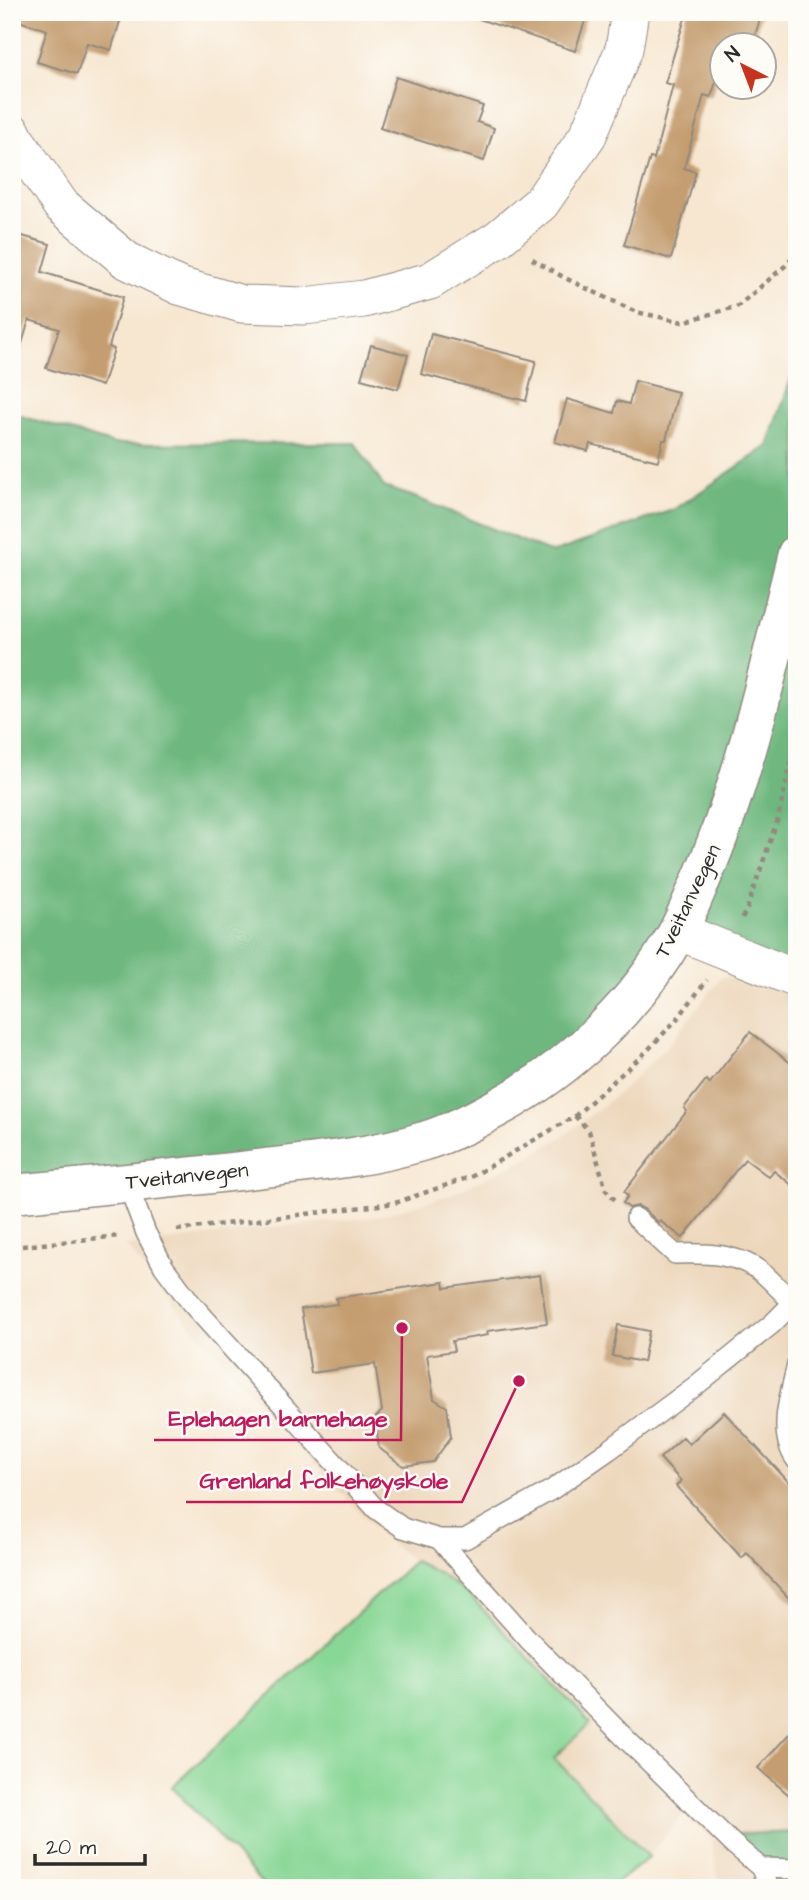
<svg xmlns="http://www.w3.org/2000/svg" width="809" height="1900" font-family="'Architects Daughter',sans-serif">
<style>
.built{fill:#edd7bb}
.green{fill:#89d796;stroke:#5a8160;stroke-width:2}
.forest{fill:#6eb87f;stroke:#4c7255;stroke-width:2}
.building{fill:#c49d70}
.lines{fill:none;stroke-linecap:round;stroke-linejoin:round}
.service-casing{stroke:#91897e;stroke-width:22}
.minor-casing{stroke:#91897e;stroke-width:39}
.secondary-casing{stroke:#91897e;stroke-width:41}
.path{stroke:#91897e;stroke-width:4.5;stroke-dasharray:5 5;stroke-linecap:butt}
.service{stroke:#fff;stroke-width:19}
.minor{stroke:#fff;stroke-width:37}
.secondary{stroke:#fff;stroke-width:38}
.labels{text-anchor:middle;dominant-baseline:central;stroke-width:5;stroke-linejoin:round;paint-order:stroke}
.street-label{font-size:21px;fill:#2b2b2b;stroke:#fdfcf7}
.leader{fill:none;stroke:#c2185b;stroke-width:2.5}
.callout-dot{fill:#c2185b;stroke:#fdfcf7;stroke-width:2.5}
.callout-label{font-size:23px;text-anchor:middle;font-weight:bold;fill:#c2185b;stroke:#fdfcf7;stroke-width:5;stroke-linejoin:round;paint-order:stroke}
</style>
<rect width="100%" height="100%" fill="#fdfcf7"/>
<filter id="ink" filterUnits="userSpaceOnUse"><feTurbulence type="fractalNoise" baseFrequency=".0143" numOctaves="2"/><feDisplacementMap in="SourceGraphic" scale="14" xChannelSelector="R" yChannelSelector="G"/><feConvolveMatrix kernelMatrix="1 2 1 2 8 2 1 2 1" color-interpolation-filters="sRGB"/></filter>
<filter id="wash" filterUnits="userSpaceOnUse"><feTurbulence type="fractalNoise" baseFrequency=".00686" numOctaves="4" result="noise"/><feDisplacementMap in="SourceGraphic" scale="28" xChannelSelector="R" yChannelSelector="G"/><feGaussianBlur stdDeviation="1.57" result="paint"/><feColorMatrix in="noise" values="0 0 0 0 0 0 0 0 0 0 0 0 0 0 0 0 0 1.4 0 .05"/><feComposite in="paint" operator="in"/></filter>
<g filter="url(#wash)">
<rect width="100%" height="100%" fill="#f7e7d1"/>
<polygon class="built" points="722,977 753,980 797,995 797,1888 720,1888 711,1838 683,1814 643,1863 610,1888 266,1888 172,1787 413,1561 383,1537 296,1444 184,1317 126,1246 285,1226 376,1217 449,1195 528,1158 568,1133 624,1089 670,1043"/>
<polygon class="green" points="414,1561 440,1574 471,1597 590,1723 554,1758 649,1857 610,1888 266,1888 172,1787"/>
<g class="forest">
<polygon points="797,361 797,973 680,918 580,1044 392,1145 12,1190 12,413 114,444 355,443 384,487 412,496 552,553 675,509 768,446"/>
<polygon points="797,1832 797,1888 778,1888 733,1834"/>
</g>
<g id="blocks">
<g class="building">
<polygon points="12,12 123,12 111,50 87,43 77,74 37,62 47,30 12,19"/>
<polygon points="477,12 588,12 575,51 476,18"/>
<polygon points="687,12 762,12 752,46 722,46 722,64 711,97 704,95 684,168 696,172 671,259 624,245 650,158 654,159 673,85 665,83"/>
<polygon points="396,77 483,106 477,122 494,128 484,161 380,128"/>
<polygon points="12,233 50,244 42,272 123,297 109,347 114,349 102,386 46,368 59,329 29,320 21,347 12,346"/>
<polygon points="431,334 536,361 526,401 421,374"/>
<polygon points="371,345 408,355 398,389 361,379"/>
<polygon points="635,381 678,392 666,440 663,440 658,461 590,444 588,451 555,442 567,399 614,413 617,401 629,404"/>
<polygon points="750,1032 797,1068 797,1189 774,1171 769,1177 745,1159 683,1238 660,1221 659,1223 644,1209 638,1206 629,1208 623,1203 628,1196 624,1192 687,1111 684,1108 706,1080 710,1083"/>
<polygon points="540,1275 547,1323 487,1331 488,1335 452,1341 454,1351 427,1355 434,1399 447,1407 451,1437 433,1462 403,1466 379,1448 375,1418 382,1411 375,1364 311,1373 301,1309 337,1304 336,1298 444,1282 445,1288"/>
<polygon points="618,1325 649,1331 643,1362 612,1356"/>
<polygon points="724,1412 797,1491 797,1607 747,1553 742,1558 676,1486 681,1481 660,1458 683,1437 689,1444"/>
<polygon points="797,1725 797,1802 758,1768"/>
</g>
</g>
</g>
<g filter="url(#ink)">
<use href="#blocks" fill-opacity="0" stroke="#91897e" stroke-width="2"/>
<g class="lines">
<defs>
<g id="service">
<polyline points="127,1183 146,1233 164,1267 191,1303 376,1509 403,1528 439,1539 465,1539 553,1489 609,1450 694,1387 772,1324 797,1299"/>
<path d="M636 1218 675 1254C706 1253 740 1253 765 1275 776 1285 786 1296 797 1307"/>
<path d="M797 1365C790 1395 776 1434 797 1461"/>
<polyline points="439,1539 528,1639 626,1739 732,1843 761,1868 768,1888"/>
<polyline points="761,1868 797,1869"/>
</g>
<g id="minor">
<polyline points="12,132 16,140 61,205 126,260 179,286 242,304 304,306 364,299 430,281 498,239 541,203 588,135 624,49 630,12"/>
<polyline points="678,931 797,979"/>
</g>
<path id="secondary" d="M12 1194C97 1186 181 1178 265 1168 319 1162 372 1157 424 1141 453 1133 487 1114 513 1099 580 1059 638 1002 677 933 686 916 693 898 701 880 746 777 769 664 797 554"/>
</defs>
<use href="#service" class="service-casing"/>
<use href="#minor" class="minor-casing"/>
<use href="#secondary" class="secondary-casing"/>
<g class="path">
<polyline points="532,259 565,278 636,312 683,322 738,306 785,266 797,251"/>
<polyline points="742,918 747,909 778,818 797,736"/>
<polyline points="575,1116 589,1131 606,1190 616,1201"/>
<polyline points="177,1230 395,1203 473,1176 575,1116 646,1052 678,1018 707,980"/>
<polyline points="12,1247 119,1236"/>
</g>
<use href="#service" class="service"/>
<use href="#minor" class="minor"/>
<use href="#secondary" class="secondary"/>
</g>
</g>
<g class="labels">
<g class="street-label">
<text transform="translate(688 901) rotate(-64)">Tveitanvegen</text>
<text transform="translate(187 1176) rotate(-6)">Tveitanvegen</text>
</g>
</g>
<path class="leader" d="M402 1328L401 1440H154M519 1381L462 1502H186"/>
<g class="callout-dot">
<circle cx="402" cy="1328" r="7"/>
<circle cx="519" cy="1381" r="7"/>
</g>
<g class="callout-label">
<text x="278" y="1426">Eplehagen barnehage</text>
<text x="324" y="1488">Grenland folkehøyskole</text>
</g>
<rect width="809" height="1900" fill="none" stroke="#fdfcf7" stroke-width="42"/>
<g transform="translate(743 66) rotate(318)"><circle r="33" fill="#fdfcf7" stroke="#a9a8a5" stroke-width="2"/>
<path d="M0-5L12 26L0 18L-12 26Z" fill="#c8321e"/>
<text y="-10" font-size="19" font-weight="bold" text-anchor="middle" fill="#2b2b2b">N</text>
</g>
<path d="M35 1854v10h110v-10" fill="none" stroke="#2b2b2b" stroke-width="3.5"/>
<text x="46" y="1854" font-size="21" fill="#2b2b2b" stroke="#fdfcf7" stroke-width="5" paint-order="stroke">20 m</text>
</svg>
